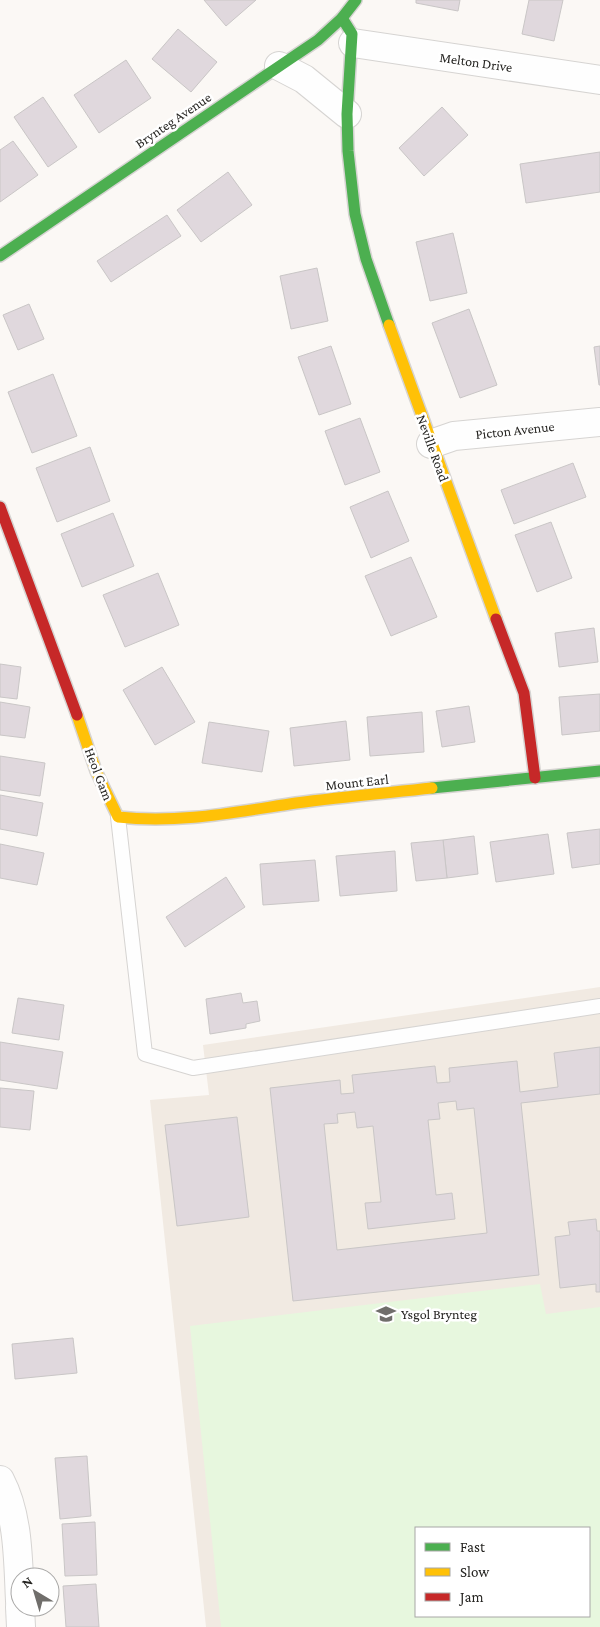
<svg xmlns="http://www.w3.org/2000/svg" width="600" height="1627" font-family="'Crimson Pro',serif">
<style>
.built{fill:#f1eae2;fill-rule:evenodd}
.green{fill:#e7f7de;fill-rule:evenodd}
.building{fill:#e0d8dd;stroke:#c9c6c6;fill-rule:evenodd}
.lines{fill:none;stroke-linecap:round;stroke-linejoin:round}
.lane-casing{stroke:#d6d4d2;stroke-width:16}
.street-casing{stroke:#d6d4d2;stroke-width:30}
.fast-casing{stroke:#d6d4d2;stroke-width:14}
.slow-casing{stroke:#d6d4d2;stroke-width:14}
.jam-casing{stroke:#d6d4d2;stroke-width:14}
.lane{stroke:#fefefe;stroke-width:14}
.street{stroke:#fefefe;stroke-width:28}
.fast{stroke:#4caf50;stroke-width:11}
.slow{stroke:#ffc107;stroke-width:11}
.jam{stroke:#c62828;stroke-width:11}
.labels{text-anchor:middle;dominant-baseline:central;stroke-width:5;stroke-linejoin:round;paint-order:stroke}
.street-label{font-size:14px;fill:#252421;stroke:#fff}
.poi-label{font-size:14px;fill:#252421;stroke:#fff;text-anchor:start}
</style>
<rect width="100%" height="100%" fill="#fbf8f5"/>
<path class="built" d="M600 987V1627H206L150 1100 209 1095 203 1045ZM416 1528H589V1616H416Z"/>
<path class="green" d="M540 1284 546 1314 600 1307V1627H221L190 1326ZM416 1528H589V1616H416Z"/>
<g class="building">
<polygon points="204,0 256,0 226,26"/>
<polygon points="416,0 460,0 458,11 416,3"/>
<polygon points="529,0 563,0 554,41 522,34"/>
<polygon points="178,29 217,62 191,92 152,59"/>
<polygon points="126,60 151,98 99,133 74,95"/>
<polygon points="43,97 77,147 48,167 14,117"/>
<polygon points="442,107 468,135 424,176 399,148"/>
<polygon points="13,141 38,175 0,202 0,150"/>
<polygon points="600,152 600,192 526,203 520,164"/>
<polygon points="228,172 252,205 201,242 177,210"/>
<polygon points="167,215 181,236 111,282 97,261"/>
<polygon points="453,233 467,293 430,301 416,242"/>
<polygon points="317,268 328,321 291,329 280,276"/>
<polygon points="29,304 44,339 18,350 3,315"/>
<polygon points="469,309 497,385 460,398 432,323"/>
<polygon points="331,346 351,404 319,415 298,357"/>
<polygon points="600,346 600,385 599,385 594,347"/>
<polygon points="53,374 77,436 32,453 8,392"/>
<polygon points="360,418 380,472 345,485 325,431"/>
<polygon points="90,447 110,501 57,522 36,468"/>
<polygon points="573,463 586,497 514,524 501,490"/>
<polygon points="388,491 409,541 371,558 350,507"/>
<polygon points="113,513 134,566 82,587 61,534"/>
<polygon points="551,522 572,578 537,592 515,535"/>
<polygon points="411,557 437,617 391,636 365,576"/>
<polygon points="158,573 179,625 125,647 103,595"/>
<polygon points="594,628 598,662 559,667 555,633"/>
<polygon points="0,664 21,667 17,699 0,697"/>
<polygon points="162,667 195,722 155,745 123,690"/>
<polygon points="600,694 600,731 562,735 559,697"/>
<polygon points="0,702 30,707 25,738 0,735"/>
<polygon points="469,706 475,742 442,747 436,711"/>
<polygon points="422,712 424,752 370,756 367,717"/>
<polygon points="346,721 350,760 294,766 290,728"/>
<polygon points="209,722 269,731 262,772 202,763"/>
<polygon points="0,756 45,763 40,796 0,790"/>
<polygon points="0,795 43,803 37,836 0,829"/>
<polygon points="600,829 600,864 572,868 567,833"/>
<polygon points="548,834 554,874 496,882 490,842"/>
<polygon points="474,836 478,874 447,878 443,840"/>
<polygon points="443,840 447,878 416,881 411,843"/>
<polygon points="0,844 44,853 37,885 0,878"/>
<polygon points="395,851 397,891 340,896 336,856"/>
<polygon points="315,860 319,901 263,905 260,864"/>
<polygon points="226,877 245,907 185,947 166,917"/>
<polygon points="241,993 243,1003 257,1001 260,1021 246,1024 246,1028 210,1034 206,999"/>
<polygon points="18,998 64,1005 59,1040 12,1033"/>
<polygon points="0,1042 63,1052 57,1089 0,1080"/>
<path d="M600 1047V1094L521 1103 539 1275 293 1301 270 1088 340 1080 341 1094 354 1093 352 1075 435 1066 437 1083 450 1082 449 1068 517 1061 520 1092 558 1087 554 1053ZM456 1101 457 1110 474 1108 487 1233 337 1250 324 1124 338 1123 337 1114 355 1112 357 1128 373 1126 381 1202 365 1203 368 1229 455 1219 452 1193 436 1195 428 1120 440 1119 438 1103Z"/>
<polygon points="0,1088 34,1091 30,1130 0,1127"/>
<polygon points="237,1117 249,1217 177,1226 165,1125"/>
<polygon points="596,1219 597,1231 600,1231 600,1292 596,1292 596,1284 560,1288 555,1237 570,1235 568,1222"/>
<polygon points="73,1338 77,1373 15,1379 12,1344"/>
<polygon points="87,1456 91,1516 60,1519 55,1458"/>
<polygon points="95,1522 97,1575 65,1576 62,1524"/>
<polygon points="96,1584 99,1627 66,1627 63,1586"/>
</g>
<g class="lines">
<defs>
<polyline id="lane" points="118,817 145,1054 193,1068 600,1006"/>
<g id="street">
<polyline points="353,43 600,80"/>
<polyline points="279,66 304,79 347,114"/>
<polyline points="431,444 454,436 600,422"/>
<path d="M0 1480C19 1516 18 1562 20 1601"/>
<polyline points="20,1607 21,1627"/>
</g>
<g id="fast">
<polyline points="342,18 352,34 347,114 348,151 355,214 366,259 389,325"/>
<polyline points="0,256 318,40 342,18 356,0"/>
<polyline points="432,788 600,771"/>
</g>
<g id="slow">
<polyline points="389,325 496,619"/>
<path d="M77 715 96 771 118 817C178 824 236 812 296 803 341 797 386 793 432 788"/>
</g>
<g id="jam">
<polyline points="0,507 77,715"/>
<polyline points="496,619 524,693 535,778"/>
</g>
</defs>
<use href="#lane" class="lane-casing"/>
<use href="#street" class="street-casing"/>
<use href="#fast" class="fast-casing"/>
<use href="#slow" class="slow-casing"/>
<use href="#jam" class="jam-casing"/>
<use href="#lane" class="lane"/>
<use href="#street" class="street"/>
<use href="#fast" class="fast"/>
<use href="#slow" class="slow"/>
<use href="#jam" class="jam"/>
</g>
<defs>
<symbol id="school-bare" viewBox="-9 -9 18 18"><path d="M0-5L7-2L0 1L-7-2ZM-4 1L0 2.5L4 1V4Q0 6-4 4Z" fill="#706e6b" stroke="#fff" stroke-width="2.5" paint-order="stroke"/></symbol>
</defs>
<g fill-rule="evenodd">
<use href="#school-bare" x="372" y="1300" width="28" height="28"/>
</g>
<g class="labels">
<g class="street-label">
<text transform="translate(476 62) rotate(8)">Melton Drive</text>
<text transform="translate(173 120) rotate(-34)">Brynteg Avenue</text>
<text transform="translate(515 430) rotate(-6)">Picton Avenue</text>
<text transform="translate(433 448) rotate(70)">Neville Road</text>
<text transform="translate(99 774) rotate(69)">Heol Gam</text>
<text transform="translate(357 782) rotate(-6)">Mount Earl</text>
</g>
<g class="poi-label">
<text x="401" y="1314">Ysgol Brynteg</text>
</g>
</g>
<rect x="415" y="1527" width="175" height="90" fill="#ffffff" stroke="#a8a7a6"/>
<rect x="425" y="1543" width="25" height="8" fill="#4caf50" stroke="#a8a7a6"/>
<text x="460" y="1552" font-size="15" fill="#252421">Fast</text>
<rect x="425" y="1568" width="25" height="8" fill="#ffc107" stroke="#a8a7a6"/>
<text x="460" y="1577" font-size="15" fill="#252421">Slow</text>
<rect x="425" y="1593" width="25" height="8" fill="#c62828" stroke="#a8a7a6"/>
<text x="460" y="1602" font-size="15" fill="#252421">Jam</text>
<g transform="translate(35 1592) rotate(322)"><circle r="24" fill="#ffffff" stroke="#a8a7a6"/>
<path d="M0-4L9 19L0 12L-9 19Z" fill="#706e6b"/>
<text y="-8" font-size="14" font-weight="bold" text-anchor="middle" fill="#252421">N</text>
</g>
</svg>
